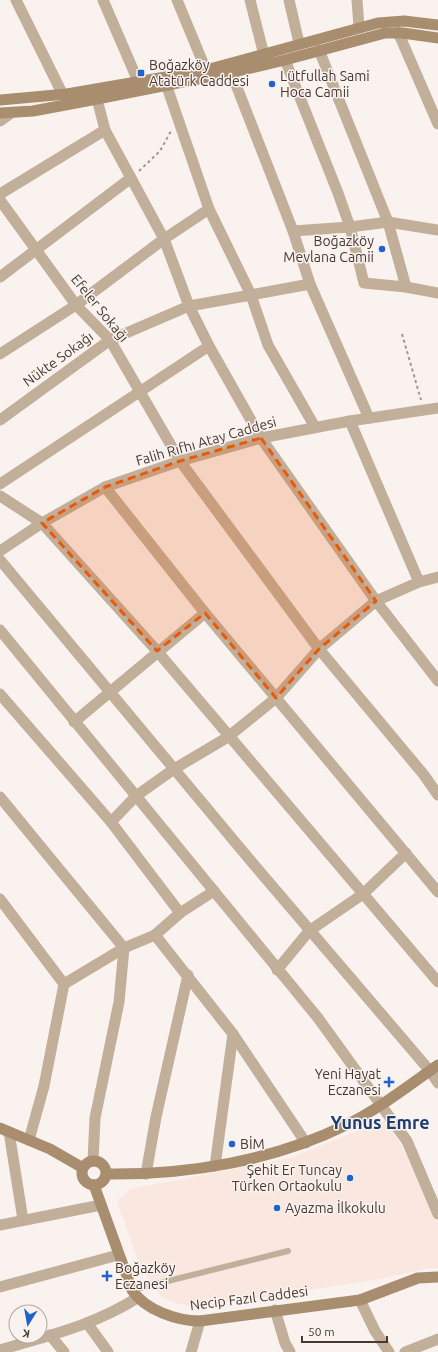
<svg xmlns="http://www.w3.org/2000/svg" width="438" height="1352" font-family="Ubuntu,sans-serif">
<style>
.built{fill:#fae7e0}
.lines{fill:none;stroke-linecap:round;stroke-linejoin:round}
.path{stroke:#a29692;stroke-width:2;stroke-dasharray:3 3;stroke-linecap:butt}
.service{stroke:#c1af9a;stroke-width:6}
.minor{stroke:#c1af9a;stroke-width:11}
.tertiary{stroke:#c1af9a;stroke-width:11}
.secondary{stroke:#a88d6e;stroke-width:11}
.marked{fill:#e8590c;fill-opacity:0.2;stroke:#e8590c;stroke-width:3;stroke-dasharray:8 5;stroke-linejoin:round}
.poi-dot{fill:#1f63ce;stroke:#faf2ef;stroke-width:1.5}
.labels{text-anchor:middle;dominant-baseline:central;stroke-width:3;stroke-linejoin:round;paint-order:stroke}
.poi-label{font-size:14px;fill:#473832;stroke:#faf2ef;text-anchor:start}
.street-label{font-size:14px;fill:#473832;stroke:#faf2ef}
.district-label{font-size:18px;font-weight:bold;fill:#1c3c72;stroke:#faf2ef}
</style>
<rect width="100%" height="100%" fill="#faf2ef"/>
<polygon class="built" points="387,1119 438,1215 438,1268 430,1268 379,1279 194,1308 162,1298 151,1284 138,1261 117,1201 131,1189 290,1158"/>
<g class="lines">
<g class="path">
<polyline points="139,171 160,151 171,131"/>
<polyline points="402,334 421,400"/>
</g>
<polyline class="service" points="132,1290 288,1251"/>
<g class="minor">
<polyline points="16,0 63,95"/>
<polyline points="103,0 138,81"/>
<polyline points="177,0 206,70"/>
<polyline points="250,0 264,55"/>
<polyline points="289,0 299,43"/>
<polyline points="357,0 359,27"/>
<polyline points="398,32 438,124"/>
<polyline points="319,50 388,222 406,287"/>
<polyline points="285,60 338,193 350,227 364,283 406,287 438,293"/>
<polyline points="231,72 293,231 310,284"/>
<polyline points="166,84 209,209 251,295 310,284 369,418"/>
<polyline points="0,121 11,113"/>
<polyline points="0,194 105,130 97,99"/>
<polyline points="0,200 76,305 110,340 180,461 319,649 424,775 438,795"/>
<polyline points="293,231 350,227 388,222 438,230"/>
<polyline points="0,277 131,178 105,130"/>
<polyline points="209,346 261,438 376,601 438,681"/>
<polyline points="0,354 76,305 164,239 131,178"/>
<polyline points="0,420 110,340 189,306 251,295 268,345 315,427"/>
<polyline points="350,421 419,582"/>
<polyline points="0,484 209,346 189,306 164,239 209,209"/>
<polyline points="105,487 205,613 438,892"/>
<polyline points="0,496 42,523 157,651 438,982"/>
<polyline points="0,560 250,860 430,1071 438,1083"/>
<polyline points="0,630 318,1018 407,1141 438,1214"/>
<polyline points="0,694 111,822 180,913"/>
<polyline points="74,722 205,613"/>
<polyline points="0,797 124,948 119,1002 95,1118 93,1161"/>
<polyline points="111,822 136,796 174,769 228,737 276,698 319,649 376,601 419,582 438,577"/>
<polyline points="0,899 64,984 44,1086 29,1140"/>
<polyline points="155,935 233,1034 306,1143"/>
<polyline points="277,970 309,931 363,894 406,853"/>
<polyline points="64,984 124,948 155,935 180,913 214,891"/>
<polyline points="9,1132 23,1220"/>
<polyline points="215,1166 233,1034"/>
<polyline points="146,1174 156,1117 188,975"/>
<polyline points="0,1225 101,1205"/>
<polyline points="0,1287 118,1255"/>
<polyline points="360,1300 375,1331 389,1352"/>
<polyline points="275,1310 285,1343 290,1352"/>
<polyline points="87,1323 108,1352"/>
<polyline points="50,1335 64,1352"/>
<polyline points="191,1352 200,1321"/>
<polyline points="405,1352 438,1339"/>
</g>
<g class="tertiary">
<polyline points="0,551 42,523 105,487 180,461 261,438 350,421 438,408"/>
<path d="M0 1350C47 1336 95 1325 137 1298"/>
</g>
<g class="secondary">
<polyline points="0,100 67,94 206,70 378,23 404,21 438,25"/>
<polyline points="0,113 33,111 97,99 238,71 285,60 385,33 403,33 438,38"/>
<polyline points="0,1128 50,1149 83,1168"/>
<circle cx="94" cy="1173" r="12"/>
<path d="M107 1174C188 1175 273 1161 346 1125 379 1109 408 1086 438 1065"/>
<path d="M94 1185 132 1290C145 1310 177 1321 200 1321L360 1300 418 1278 438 1277"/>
</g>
</g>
<path class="marked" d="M261 438 376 601 319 649 276 698 205 613 157 651 42 523 105 487 180 461Z"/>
<g class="poi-dot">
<rect x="137" y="69" width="8" height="8" rx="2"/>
<circle cx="272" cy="84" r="4"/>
<circle cx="382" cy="249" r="4"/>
<path d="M387 1076h4v4h4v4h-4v4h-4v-4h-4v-4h4z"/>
<circle cx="232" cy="1144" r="4"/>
<circle cx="350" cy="1178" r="4"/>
<circle cx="277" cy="1208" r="4"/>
<path d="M105 1270h4v4h4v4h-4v4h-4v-4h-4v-4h4z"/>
</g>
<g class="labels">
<g class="poi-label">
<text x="149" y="65">Boğazköy<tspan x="149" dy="16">Atatürk Caddesi</tspan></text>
<text x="280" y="76">Lütfullah Sami<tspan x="280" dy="16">Hoca Camii</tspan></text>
<text x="374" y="241" text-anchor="end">Boğazköy<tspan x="374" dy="16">Mevlana Camii</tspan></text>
<text x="381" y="1074" text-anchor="end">Yeni Hayat<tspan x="381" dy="16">Eczanesi</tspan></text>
<text x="240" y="1144">BİM</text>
<text x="342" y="1170" text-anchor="end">Şehit Er Tuncay<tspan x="342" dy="16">Türken Ortaokulu</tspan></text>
<text x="285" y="1208">Ayazma İlkokulu</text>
<text x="115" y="1268">Boğazköy<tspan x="115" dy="16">Eczanesi</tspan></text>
</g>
<g class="street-label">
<text transform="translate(100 308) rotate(51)">Efeler Sokağı</text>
<text transform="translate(58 359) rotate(-36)">Nükte Sokağı</text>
<text transform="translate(206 441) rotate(-16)">Falih Rıfhı Atay Caddesi</text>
<text transform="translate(249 1298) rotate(-7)">Necip Fazıl Caddesi</text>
</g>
<g class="district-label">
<text x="380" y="1122">Yunus Emre</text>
</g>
</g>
<g transform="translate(28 1324) rotate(191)"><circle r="19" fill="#faf2ef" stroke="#b2a8a3"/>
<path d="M0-3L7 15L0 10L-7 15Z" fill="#1f63ce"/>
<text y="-6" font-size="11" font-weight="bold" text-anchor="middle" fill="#473832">K</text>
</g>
<path d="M302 1336v6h85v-6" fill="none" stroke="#473832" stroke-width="2"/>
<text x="308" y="1336" font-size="12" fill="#473832" stroke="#faf2ef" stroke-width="3" paint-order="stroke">50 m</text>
</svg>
